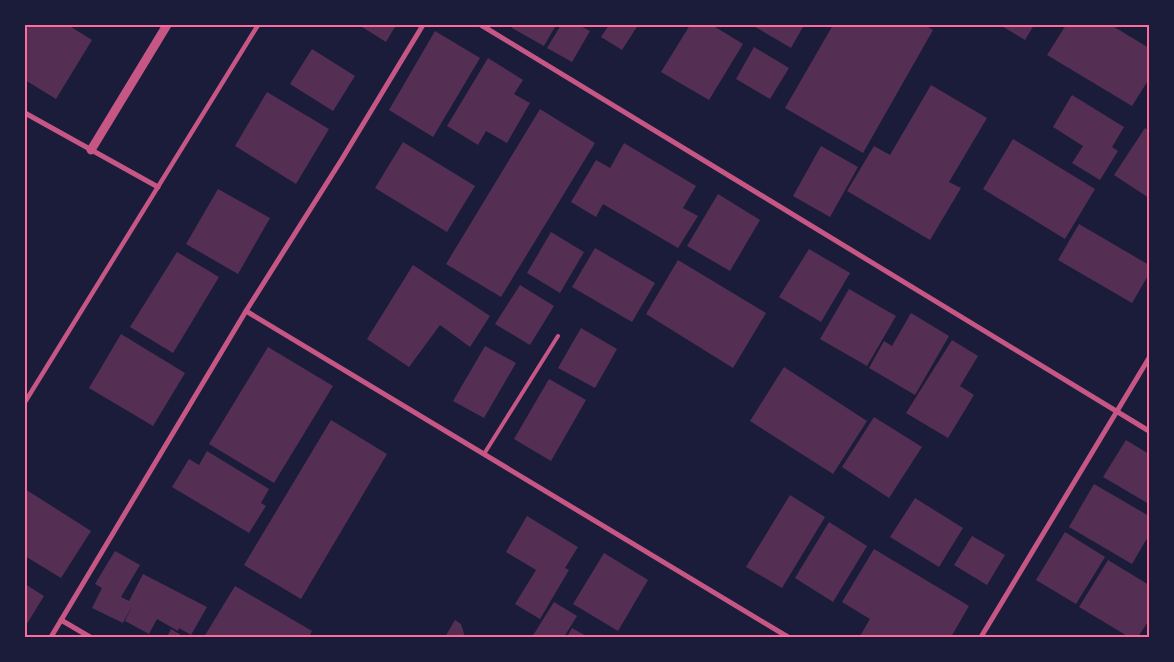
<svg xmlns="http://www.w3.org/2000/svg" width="1174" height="662" font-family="Jost,sans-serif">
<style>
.building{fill:#542f53}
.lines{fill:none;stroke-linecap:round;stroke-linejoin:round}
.service{stroke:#c65784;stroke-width:4}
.pedestrian{stroke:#c65784;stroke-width:4.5}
.minor{stroke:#c65784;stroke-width:5}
.tertiary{stroke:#c65784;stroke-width:9}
.neatline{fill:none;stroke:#ff6b9d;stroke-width:2}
</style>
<rect width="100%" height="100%" fill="#1b1b3a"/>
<g class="building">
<polygon points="29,25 68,25 92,40 56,99 25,80 25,32"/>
<polygon points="359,25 396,25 386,42"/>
<polygon points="513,25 556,25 544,46 512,28"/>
<polygon points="561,25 579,25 590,31 572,62 547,48"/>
<polygon points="609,25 638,25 622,50 601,37"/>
<polygon points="690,25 712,25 743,44 709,100 661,72"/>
<polygon points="752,25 804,25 791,48"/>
<polygon points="833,25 925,25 933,30 863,153 785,108"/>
<polygon points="1000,25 1034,25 1025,40"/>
<polygon points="1066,25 1111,25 1149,48 1149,79 1132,106 1047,55"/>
<polygon points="435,31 480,58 433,137 389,110"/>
<polygon points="754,47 789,68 770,99 736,79"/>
<polygon points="312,49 355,76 333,111 290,84"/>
<polygon points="488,58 523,80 514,94 530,103 507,143 486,131 478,145 447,126"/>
<polygon points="931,85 987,118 949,182 961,188 930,240 847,191 874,146 890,155"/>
<polygon points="267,92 329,129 296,184 235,146"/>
<polygon points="1072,95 1124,127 1112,147 1118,151 1100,180 1072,163 1083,146 1053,127"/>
<polygon points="540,109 595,143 501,297 446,264"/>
<polygon points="1145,128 1149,131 1149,198 1114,175"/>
<polygon points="1013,139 1095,189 1065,239 983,189"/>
<polygon points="403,142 475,186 447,232 375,188"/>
<polygon points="624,143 696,186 683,208 698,216 678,248 603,204 596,217 571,202 596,160 610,168"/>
<polygon points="821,146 858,167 830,217 793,196"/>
<polygon points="218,189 270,218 238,274 186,244"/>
<polygon points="718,194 760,220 730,271 687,246"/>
<polygon points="1079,224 1149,265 1149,274 1132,303 1058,260"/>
<polygon points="551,232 584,252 560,293 527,273"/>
<polygon points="595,248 655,283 632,322 572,287"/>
<polygon points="809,249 850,273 821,322 779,297"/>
<polygon points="177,252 219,277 173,353 130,327"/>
<polygon points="678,260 766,313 733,368 646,314"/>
<polygon points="413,265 490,316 470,347 440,325 409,367 367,339"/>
<polygon points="520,285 554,306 530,345 495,324"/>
<polygon points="849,289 896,316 867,366 820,339"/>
<polygon points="911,313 949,336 915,395 869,368 884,341 892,346"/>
<polygon points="581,328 617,349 595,388 558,368"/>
<polygon points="121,334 185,373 153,426 89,388"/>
<polygon points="952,340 978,356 960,386 974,395 948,438 906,413"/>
<polygon points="485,346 516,363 484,418 453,401"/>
<polygon points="268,347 333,386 274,483 209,444"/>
<polygon points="784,367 867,421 833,474 750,421"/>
<polygon points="549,379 586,400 551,461 514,439"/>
<polygon points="874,417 922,447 889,498 842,467"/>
<polygon points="331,420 387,454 301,599 244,565"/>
<polygon points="1126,440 1149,454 1149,504 1103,477"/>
<polygon points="207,451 269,489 261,503 266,506 249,533 172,487 189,459 199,465"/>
<polygon points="1094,484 1149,516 1149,535 1132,564 1069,527"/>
<polygon points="25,489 91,531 61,578 25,556"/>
<polygon points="790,495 825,517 782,588 746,567"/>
<polygon points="915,498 963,528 939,567 890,537"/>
<polygon points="527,516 578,547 565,568 569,570 540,619 515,604 536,570 506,552"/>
<polygon points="829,522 867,546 833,602 795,578"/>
<polygon points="1065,532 1105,557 1076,604 1036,580"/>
<polygon points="972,536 1005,555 987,585 954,565"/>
<polygon points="874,549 969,606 951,637 860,636 870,619 842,602"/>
<polygon points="115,551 140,565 121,597 129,601 143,574 207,607 191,635 179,628 178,631 157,619 149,634 125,621 132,606 123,623 92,608 102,588 95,584"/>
<polygon points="604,553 648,580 618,631 573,604"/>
<polygon points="1108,560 1149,585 1149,620 1138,637 1129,637 1079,607"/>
<polygon points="25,584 44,596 25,627"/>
<polygon points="235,586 312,631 309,637 204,637"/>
<polygon points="554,602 577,616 564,637 532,637"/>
<polygon points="455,620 461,624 465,637 445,637"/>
<polygon points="572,628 588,637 567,637"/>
<polygon points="171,629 184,637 167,637"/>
</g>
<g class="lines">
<polyline class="service" points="484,454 558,336"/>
<polyline class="pedestrian" points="25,402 258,25"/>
<g class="minor">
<polyline points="481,25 1149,431"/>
<polyline points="25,113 158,187"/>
<polyline points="246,311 788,637"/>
<polyline points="61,620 90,637"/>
<polyline points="51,637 246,311 342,159 423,25"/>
<polyline points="981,637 1149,358"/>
</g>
<polyline class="tertiary" points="91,150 167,25"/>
</g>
<rect width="1174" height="662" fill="none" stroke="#1b1b3a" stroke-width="52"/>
<rect x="26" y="26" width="1122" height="610" class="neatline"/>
</svg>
